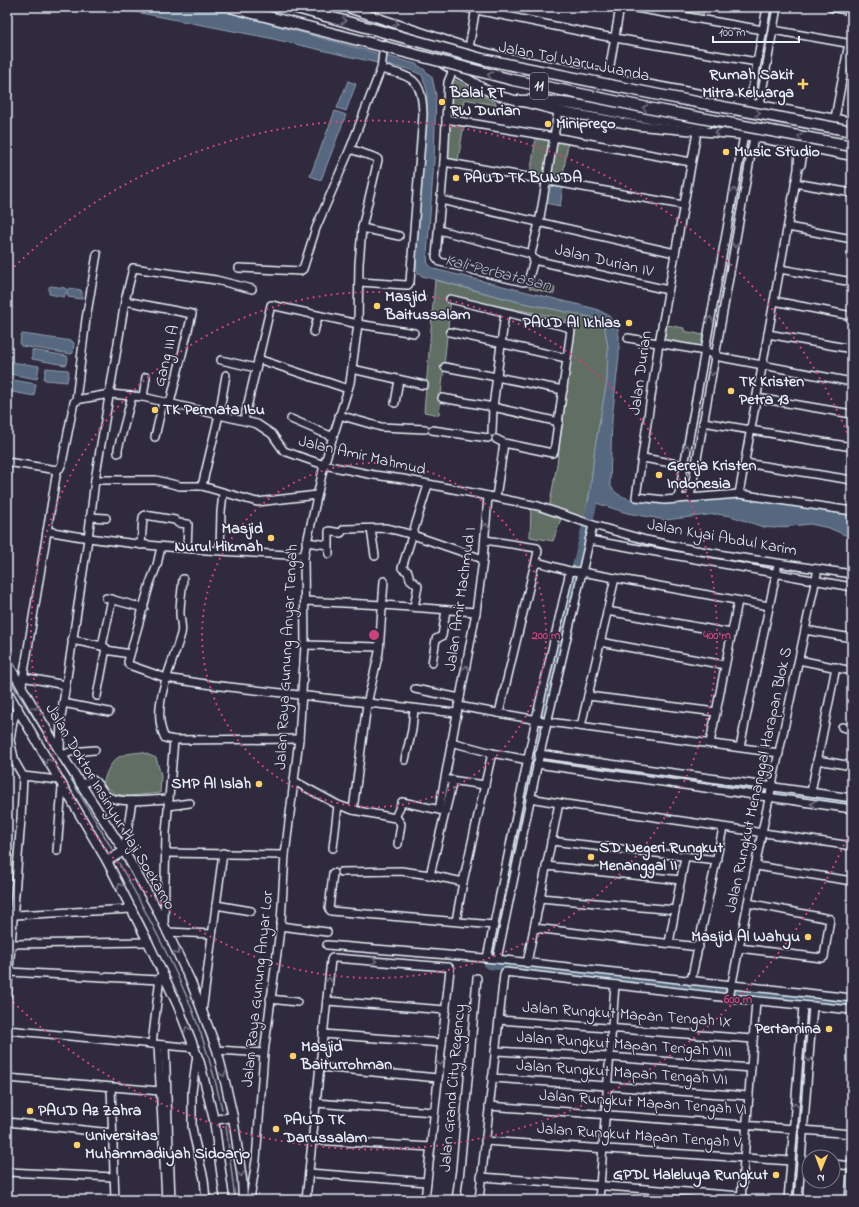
<svg xmlns="http://www.w3.org/2000/svg" width="859" height="1207" font-family="'Indie Flower',sans-serif">
<style>
.green{fill:#606e64;stroke:#a4b0ae}
.water{fill:#54677f;stroke:#8f9eaf}
.lines{fill:none;stroke-linecap:round;stroke-linejoin:round}
.stream{stroke:#8f9eaf;stroke-width:1.5}
.river{stroke:#54677f;stroke-width:10}
.minor-casing{stroke:#e8f1f8;stroke-width:10}
.major-casing{stroke:#e8f1f8;stroke-width:11}
.highway-casing{stroke:#e8f1f8;stroke-width:13}
.minor{stroke:#2f2a3d;stroke-width:7}
.major{stroke:#2f2a3d;stroke-width:8}
.highway{stroke:#2f2a3d;stroke-width:10}
.highway-bridge-casing{stroke:#e8f1f8;stroke-width:13;stroke-linecap:butt}
.highway-bridge{stroke:#2f2a3d;stroke-width:10}
.oneway{stroke:#70707e}
.ring{fill:none;stroke:#ca437a;stroke-width:2;stroke-dasharray:2 4}
.poi-dot{fill:#ffd166;stroke:#2f2a3d;stroke-width:1.5}
.labels{text-anchor:middle;dominant-baseline:central;stroke-width:3;stroke-linejoin:round;paint-order:stroke}
.shield{fill:#2f2a3d;stroke:#b0b5c0;stroke-width:1}
.shield-label{font-size:15px;font-weight:bold;fill:#e8f1f8}
.street-label{font-size:16px;fill:#e8f1f8;stroke:#2f2a3d}
.poi-label{font-size:16px;font-weight:bold;fill:#e8f1f8;stroke:#2f2a3d;text-anchor:start}
.water-label{font-size:17px;font-style:italic;fill:#adbac8;stroke:#2f2a3d}
.centre{fill:#ca437a;stroke:#2f2a3d;stroke-width:2}
.ring-label{font-size:12px;text-anchor:middle;font-weight:bold;fill:#ca437a;stroke:#2f2a3d;stroke-width:3;stroke-linejoin:round;paint-order:stroke}
</style>
<rect width="100%" height="100%" fill="#2f2a3d"/>
<filter id="ink" filterUnits="userSpaceOnUse"><feTurbulence type="fractalNoise" baseFrequency=".025" numOctaves="2"/><feDisplacementMap in="SourceGraphic" scale="8" xChannelSelector="R" yChannelSelector="G"/><feConvolveMatrix kernelMatrix="1 2 1 2 8 2 1 2 1" color-interpolation-filters="sRGB"/></filter>
<g filter="url(#ink)">
<g class="green">
<polygon points="686,7 704,7 703,17 685,14"/>
<polygon points="455,80 496,103 496,105 464,99 462,117 451,115 449,111 451,81"/>
<polygon points="448,122 464,124 458,161 446,160"/>
<polygon points="536,137 548,139 550,141 544,176 541,177 530,175"/>
<polygon points="559,141 568,143 562,181 550,179 549,176 555,143"/>
<polygon points="435,280 519,302 591,317 602,322 605,326 608,347 607,381 595,447 590,491 584,520 549,508 557,464 575,326 562,318 451,297 439,415 424,412"/>
<polygon points="531,281 555,287 554,294 529,288"/>
<polygon points="667,325 684,328 684,331 703,335 701,348 664,341"/>
<polygon points="531,505 562,516 553,541 530,537"/>
<path d="M142 752 156 758 161 775 160 793 129 796 116 794 103 785C105 775 110 762 119 757 126 753 135 753 142 752Z"/>
</g>
<g class="water">
<path d="M110 7H181L220 10 416 64 425 70 432 77 436 95 434 160 427 256 428 264 434 269 596 309 608 315 612 320 618 329 619 336V356L612 419 610 484C621 516 713 495 740 497 752 498 765 500 777 502 802 506 827 510 852 515V538L829 528 810 524 774 528 763 527 731 516 716 514 665 520 627 513 593 502 589 518 586 517 590 491 595 447 607 381 608 347 604 324 591 317 519 302 448 283 422 276 417 272 416 256 427 111V90L422 75 408 69 386 65 269 38Z"/>
<polygon points="348,81 356,84 346,111 337,108"/>
<polygon points="335,111 346,115 321,180 310,176"/>
<polygon points="548,185 563,188 560,206 545,203"/>
<polygon points="51,286 65,288 67,290 69,288 81,290 82,292 82,298 80,299 68,297 67,291 64,297 49,294 49,287"/>
<polygon points="23,334 72,341 74,343 73,353 71,354 21,346 20,344 21,335"/>
<polygon points="32,350 67,356 68,358 67,364 65,365 32,359"/>
<polygon points="11,362 39,366 37,379 10,374"/>
<polygon points="46,368 68,370 69,371 67,382 45,380 44,379"/>
<polygon points="7,379 36,384 34,396 7,391"/>
</g>
<g class="lines">
<g class="stream">
<polyline points="7,676 48,740 112,849"/>
<path d="M119 863C144 908 169 954 189 1002 203 1036 214 1073 222 1109"/>
<polyline points="226,1126 235,1200"/>
</g>
<g class="river">
<polyline points="533,758 852,803"/>
<polyline points="506,883 554,660 592,505"/>
<polyline points="491,949 489,964 852,1003"/>
</g>
<defs>
<g id="minor">
<polyline points="462,7 603,36 757,62"/>
<polyline points="630,7 763,30"/>
<polyline points="830,7 852,11"/>
<polyline points="773,30 852,44"/>
<polyline points="469,48 476,7"/>
<polyline points="453,70 448,82 444,162 436,257 440,262 523,282 528,281 534,260 531,254 539,223 554,137 691,162"/>
<polyline points="843,76 852,77"/>
<polyline points="608,77 620,7"/>
<polyline points="750,102 767,7"/>
<polyline points="760,104 777,7"/>
<polyline points="835,118 849,43"/>
<polyline points="446,119 554,137 558,111"/>
<polyline points="697,132 659,343 636,497 665,500 739,494 852,511"/>
<polyline points="444,162 683,205"/>
<polyline points="801,165 804,147"/>
<polyline points="795,183 852,193"/>
<polyline points="441,200 675,253"/>
<polyline points="788,227 852,239"/>
<polyline points="362,228 399,236"/>
<polyline points="439,230 531,254"/>
<polyline points="534,260 668,290"/>
<polyline points="239,268 300,271 303,269 316,228 350,149 381,69 384,44"/>
<polyline points="780,269 852,282"/>
<path d="M359 282 406 285H408L410 282 423 115C422 79 414 77 381 69"/>
<polyline points="450,299 567,327 571,330 554,452 552,453 504,443 496,439"/>
<polyline points="125,301 192,314 170,403"/>
<polyline points="774,301 852,316"/>
<polyline points="314,332 318,316"/>
<polyline points="450,332 566,358"/>
<polyline points="768,334 852,349"/>
<polyline points="628,338 705,351 720,357 852,382"/>
<polyline points="258,359 348,389"/>
<polyline points="221,360 256,368"/>
<polyline points="445,367 563,390"/>
<polyline points="352,369 424,385"/>
<polyline points="143,397 146,377"/>
<polyline points="442,398 493,407 559,422"/>
<polyline points="757,398 852,414"/>
<polyline points="76,400 86,319 97,254"/>
<polyline points="395,403 399,380"/>
<polyline points="339,415 381,427 425,429"/>
<polyline points="291,419 333,437"/>
<polyline points="244,420 271,305 358,324 414,333"/>
<polyline points="703,422 852,447"/>
<polyline points="432,430 488,438"/>
<polyline points="492,432 493,407 505,313"/>
<polyline points="155,437 163,402"/>
<polyline points="118,453 118,449 132,396"/>
<polyline points="643,458 695,467"/>
<polyline points="7,462 57,470"/>
<polyline points="745,463 852,480"/>
<polyline points="57,470 60,468 62,463 74,402 81,399 110,394 143,397 257,424 272,434 284,451 324,465 374,475 403,479 538,506 593,525 646,540 684,548 736,557 852,574"/>
<polyline points="95,480 156,480 180,486 202,486 257,502 317,495"/>
<polyline points="202,486 219,415 226,375"/>
<polyline points="739,494 798,169 799,146"/>
<polyline points="496,497 504,443"/>
<polyline points="690,498 754,137"/>
<polyline points="678,499 744,135"/>
<polyline points="90,517 106,518"/>
<polyline points="371,529 375,556"/>
<path d="M47 531C132 547 218 551 304 556"/>
<polyline points="485,540 537,548 538,551 535,565"/>
<polyline points="589,540 852,587"/>
<polyline points="306,542 328,545"/>
<polyline points="141,545 143,517 145,515 175,520 178,523 188,524 187,548"/>
<polyline points="161,547 157,565 150,583 128,662 129,665 166,678 212,685 456,713"/>
<polyline points="220,550 221,512 223,493"/>
<polyline points="329,554 329,531 341,533 344,529 385,528 395,530 413,535 483,559"/>
<polyline points="570,571 582,572 769,606"/>
<path d="M183 579C182 590 180 602 180 613 180 620 183 628 181 634 173 664 149 708 165 738L174 740 299 739"/>
<polyline points="106,598 144,608"/>
<polyline points="305,601 383,605 476,612"/>
<polyline points="414,607 418,586 410,579 408,572 402,568 428,485"/>
<polyline points="607,611 731,633"/>
<polyline points="805,630 852,638"/>
<polyline points="72,640 102,646 106,648 97,696"/>
<polyline points="600,642 725,665"/>
<polyline points="305,645 379,647"/>
<polyline points="102,646 112,599"/>
<polyline points="106,650 130,654"/>
<polyline points="799,660 852,671"/>
<polyline points="432,663 436,639 442,636 446,610"/>
<polyline points="23,677 65,685"/>
<polyline points="22,685 57,470"/>
<polyline points="415,689 460,698"/>
<polyline points="588,696 716,712"/>
<polyline points="63,703 109,712"/>
<polyline points="458,706 549,722 779,753"/>
<polyline points="581,726 615,578"/>
<polyline points="842,727 852,729"/>
<polyline points="451,742 492,753 528,760"/>
<polyline points="710,743 738,601"/>
<polyline points="740,747 777,569"/>
<polyline points="60,752 61,717 88,539 95,480 125,301 133,268 216,280 252,289"/>
<polyline points="539,754 852,798"/>
<polyline points="63,755 70,752 95,750"/>
<polyline points="405,760 412,730 414,709"/>
<polyline points="817,760 852,766"/>
<polyline points="537,764 852,809"/>
<polyline points="23,776 58,780"/>
<polyline points="450,780 485,785"/>
<polyline points="294,781 338,805 353,810 395,818 402,802 445,811"/>
<path d="M81 784 93 780C99 784 101 790 106 795 117 805 154 799 169 799"/>
<polyline points="811,792 836,667"/>
<polyline points="530,798 559,803 852,846"/>
<polyline points="168,806 190,803"/>
<polyline points="353,810 367,704 379,652 384,581"/>
<polyline points="439,810 476,612 483,560 488,496"/>
<polyline points="396,817 401,824 398,844"/>
<polyline points="551,841 717,860"/>
<polyline points="333,848 338,805"/>
<polyline points="57,851 62,787"/>
<polyline points="124,851 132,801"/>
<polyline points="167,853 285,855"/>
<polyline points="546,866 681,880"/>
<polyline points="756,866 852,881"/>
<polyline points="341,872 401,871 430,875 463,882"/>
<polyline points="333,873 329,909 331,911 494,925"/>
<polyline points="430,875 453,780"/>
<polyline points="540,898 675,910"/>
<polyline points="216,905 251,911"/>
<polyline points="14,915 132,909"/>
<polyline points="456,921 463,882 492,753"/>
<polyline points="164,925 166,833 174,740"/>
<polyline points="280,926 327,932"/>
<polyline points="534,928 699,947"/>
<polyline points="167,932 212,934"/>
<polyline points="669,943 685,857"/>
<polyline points="12,944 148,942"/>
<polyline points="327,945 496,959 852,998"/>
<polyline points="739,948 822,958 824,957 830,919 748,903"/>
<polyline points="487,958 536,719 570,571 541,563 537,563 534,567 499,713"/>
<polyline points="497,959 538,762 593,525"/>
<polyline points="527,963 559,803"/>
<polyline points="9,972 159,980"/>
<polyline points="691,981 723,828"/>
<polyline points="7,995 21,819 23,776 15,762 10,740 13,721 18,707"/>
<polyline points="729,998 762,832 818,569"/>
<polyline points="270,999 297,1002"/>
<polyline points="327,1001 446,1010"/>
<polyline points="202,1012 223,853"/>
<polyline points="499,1020 753,1039"/>
<polyline points="7,1030 195,1048"/>
<polyline points="323,1034 442,1043"/>
<polyline points="152,1044 160,977"/>
<polyline points="158,1045 166,1200"/>
<polyline points="165,1045 171,1200"/>
<polyline points="217,1050 264,1053"/>
<polyline points="495,1051 609,1057 751,1068"/>
<polyline points="197,1054 192,1092 192,1127 194,1137 204,1179 206,1200"/>
<polyline points="320,1067 438,1078"/>
<polyline points="7,1078 160,1091"/>
<polyline points="492,1078 749,1096"/>
<polyline points="111,1087 115,1200"/>
<polyline points="316,1103 434,1112"/>
<polyline points="489,1106 794,1129"/>
<polyline points="7,1122 112,1133"/>
<polyline points="803,1130 852,1134"/>
<polyline points="312,1140 431,1147"/>
<polyline points="485,1141 791,1161"/>
<polyline points="801,1162 809,1163"/>
<polyline points="833,1164 852,1166"/>
<polyline points="7,1172 114,1177"/>
<polyline points="309,1173 427,1182"/>
<polyline points="481,1177 742,1196"/>
<polyline points="250,1200 256,1160 264,1053 281,922 285,855 299,739 305,645 304,556 324,465 350,383 358,324 359,264 362,228 378,160 377,158 350,149"/>
<polyline points="306,1200 331,960 332,958 335,958 446,967 449,967 450,969 425,1200"/>
<polyline points="456,1200 460,1170 477,978"/>
<polyline points="479,1200 504,974 505,972 729,998 852,1010"/>
<polyline points="599,1200 615,985"/>
<polyline points="741,1200 756,1001"/>
<polyline points="788,1200 803,1006"/>
<polyline points="798,1200 813,1006"/>
<polyline points="849,1200 852,1160"/>
</g>
<g id="major">
<polyline points="345,7 469,48 503,57 608,77 852,122"/>
<polyline points="443,64 486,90 496,95 558,111 640,126 744,135 852,156"/>
<polyline points="7,662 60,752 124,851 156,908 191,982 217,1050 226,1086 233,1117 242,1179 243,1200"/>
<polyline points="7,691 107,861 148,942 178,1006 200,1063 214,1120 225,1200"/>
<polyline points="107,861 124,851"/>
<polyline points="214,1120 233,1117"/>
</g>
<path id="highway" d="M518 101C562 99 602 110 645 117 665 120 686 121 706 123"/>
</defs>
<use href="#minor" class="minor-casing"/>
<use href="#major" class="major-casing"/>
<use href="#highway" class="highway-casing"/>
<use href="#minor" class="minor"/>
<use href="#major" class="major"/>
<use href="#highway" class="highway"/>
<defs>
<g id="highway-bridge">
<polyline points="230,7 513,80 653,109 852,146"/>
<polyline points="293,7 482,59 659,95 852,131"/>
</g>
</defs>
<use href="#highway-bridge" class="highway-bridge-casing"/>
<use href="#highway-bridge" class="highway-bridge"/>
</g>
<defs><path id="oneway-chevron" d="M-2-3.5L2.5 0L-2 3.5" fill="none" stroke-width="1.6" stroke-linecap="round" stroke-linejoin="round"/></defs>
<g class="oneway">
<use href="#oneway-chevron" transform="translate(344 21) rotate(16)"/>
<use href="#oneway-chevron" transform="translate(396 23) rotate(18)"/>
<use href="#oneway-chevron" transform="translate(490 75) rotate(-166)"/>
<use href="#oneway-chevron" transform="translate(645 108) rotate(-169)"/>
<use href="#oneway-chevron" transform="translate(758 113) rotate(11)"/>
<use href="#oneway-chevron" transform="translate(717 133) rotate(-176)"/>
<use href="#oneway-chevron" transform="translate(800 137) rotate(-170)"/>
<use href="#oneway-chevron" transform="translate(734 191) rotate(-80)"/>
<use href="#oneway-chevron" transform="translate(735 245) rotate(100)"/>
<use href="#oneway-chevron" transform="translate(710 319) rotate(-80)"/>
<use href="#oneway-chevron" transform="translate(712 373) rotate(100)"/>
<use href="#oneway-chevron" transform="translate(687 447) rotate(-80)"/>
<use href="#oneway-chevron" transform="translate(486 526) rotate(-86)"/>
<use href="#oneway-chevron" transform="translate(466 668) rotate(-80)"/>
<use href="#oneway-chevron" transform="translate(35 707) rotate(60)"/>
<use href="#oneway-chevron" transform="translate(48 761) rotate(-119)"/>
<use href="#oneway-chevron" transform="translate(813 804) rotate(-172)"/>
<use href="#oneway-chevron" transform="translate(120 886) rotate(-118)"/>
<use href="#oneway-chevron" transform="translate(177 952) rotate(65)"/>
<use href="#oneway-chevron" transform="translate(374 961) rotate(4)"/>
<use href="#oneway-chevron" transform="translate(329 980) rotate(-84)"/>
<use href="#oneway-chevron" transform="translate(187 1029) rotate(-111)"/>
<use href="#oneway-chevron" transform="translate(809 1059) rotate(94)"/>
<use href="#oneway-chevron" transform="translate(440 1063) rotate(96)"/>
<use href="#oneway-chevron" transform="translate(223 1074) rotate(75)"/>
<use href="#oneway-chevron" transform="translate(795 1105) rotate(-86)"/>
<use href="#oneway-chevron" transform="translate(241 1174) rotate(83)"/>
</g>
</g>
<g class="ring">
<circle cx="374" cy="635" r="172"/>
<circle cx="374" cy="635" r="343"/>
<path d="M851 828A515 515 0 0 1 10 999M10 271A515 515 0 0 1 851 442"/>
</g>
<g class="poi-dot">
<path d="M801 78h4v4h4v4h-4v4h-4v-4h-4v-4h4z"/>
<circle cx="442" cy="102" r="4"/>
<circle cx="548" cy="124" r="4"/>
<circle cx="726" cy="152" r="4"/>
<circle cx="456" cy="178" r="4"/>
<circle cx="377" cy="306" r="4"/>
<circle cx="629" cy="323" r="4"/>
<circle cx="731" cy="391" r="4"/>
<circle cx="155" cy="410" r="4"/>
<circle cx="659" cy="475" r="4"/>
<circle cx="271" cy="538" r="4"/>
<circle cx="259" cy="784" r="4"/>
<circle cx="591" cy="857" r="4"/>
<circle cx="808" cy="937" r="4"/>
<circle cx="829" cy="1029" r="4"/>
<circle cx="293" cy="1056" r="4"/>
<circle cx="30" cy="1111" r="4"/>
<circle cx="276" cy="1129" r="4"/>
<circle cx="77" cy="1145" r="4"/>
<circle cx="776" cy="1175" r="4"/>
</g>
<g class="labels">
<rect class="shield" x="530" y="73" width="18" height="26" rx="3"/>
<g class="shield-label">
<text x="539" y="86">11</text>
</g>
<g class="street-label">
<text transform="translate(574 62) rotate(11)">Jalan Tol Waru–Juanda</text>
<text transform="translate(604 261) rotate(13)">Jalan Durian IV</text>
<text transform="translate(167 356) rotate(-76)">Gang III A</text>
<text transform="translate(641 373) rotate(-82)">Jalan Durian</text>
<text transform="translate(362 456) rotate(13)">Jalan Amir Mahmud</text>
<text transform="translate(722 538) rotate(10)">Jalan Kyai Abdul Karim</text>
<text transform="translate(461 599) rotate(-82)">Jalan Amir Machmud I</text>
<text transform="translate(287 657) rotate(-87)">Jalan Raya Gunung Anyar Tengah</text>
<text transform="translate(759 780) rotate(-78)">Jalan Rungkut Menanggal Harapan Blok S</text>
<text transform="translate(110 807) rotate(59)">Jalan Doktor Insinyur Haji Soekarno</text>
<text transform="translate(258 989) rotate(-84)">Jalan Raya Gunung Anyar Lor</text>
<text transform="translate(627 1015) rotate(4)">Jalan Rungkut Mapan Tengah IX</text>
<text transform="translate(624 1045) rotate(4)">Jalan Rungkut Mapan Tengah VIII</text>
<text transform="translate(622 1073) rotate(4)">Jalan Rungkut Mapan Tengah VII</text>
<text transform="translate(453 1088) rotate(-85)">Jalan Grand City Regency</text>
<text transform="translate(643 1103) rotate(4)">Jalan Rungkut Mapan Tengah VI</text>
<text transform="translate(639 1136) rotate(4)">Jalan Rungkut Mapan Tengah V</text>
</g>
<g class="poi-label">
<text x="794" y="75" text-anchor="end">Rumah Sakit<tspan x="794" dy="18">Mitra Keluarga</tspan></text>
<text x="450" y="93">Balai RT<tspan x="450" dy="18">RW Durian</tspan></text>
<text x="556" y="124">Minipreço</text>
<text x="734" y="152">Music Studio</text>
<text x="464" y="178">PAUD TK BUNDA</text>
<text x="385" y="297">Masjid<tspan x="385" dy="18">Baitussalam</tspan></text>
<text x="621" y="323" text-anchor="end">PAUD Al Ikhlas</text>
<text x="739" y="382">TK Kristen<tspan x="739" dy="18">Petra 13</tspan></text>
<text x="163" y="410">TK Permata Ibu</text>
<text x="667" y="466">Gereja Kristen<tspan x="667" dy="18">Indonesia</tspan></text>
<text x="263" y="529" text-anchor="end">Masjid<tspan x="263" dy="18">Nurul Hikmah</tspan></text>
<text x="251" y="784" text-anchor="end">SMP Al Islah</text>
<text x="599" y="848">SD Negeri Rungkut<tspan x="599" dy="18">Menanggal II</tspan></text>
<text x="800" y="937" text-anchor="end">Masjid Al Wahyu</text>
<text x="821" y="1029" text-anchor="end">Pertamina</text>
<text x="301" y="1047">Masjid<tspan x="301" dy="18">Baiturrohman</tspan></text>
<text x="38" y="1111">PAUD Az Zahra</text>
<text x="284" y="1120">PAUD TK<tspan x="284" dy="18">Darussalam</tspan></text>
<text x="85" y="1136">Universitas<tspan x="85" dy="18">Muhammadiyah Sidoarjo</tspan></text>
<text x="768" y="1175" text-anchor="end">GPDL Haleluya Rungkut</text>
</g>
<g class="water-label">
<text transform="translate(498 273) rotate(14)">Kali Perbatasan</text>
</g>
</g>
<circle cx="374" cy="635" r="6" class="centre"/>
<g class="ring-label">
<text x="546" y="639">200 m</text>
<text x="717" y="639">400 m</text>
<text x="738" y="1003">600 m</text>
</g>
<rect width="859" height="1207" fill="none" stroke="#2f2a3d" stroke-width="24"/>
<rect x="12" y="12" width="835" height="1183" fill="none" stroke="#e8f1f8" stroke-width="1.5" filter="url(#ink)"/>
<g transform="translate(821 1169) rotate(181)"><circle r="19" fill="#2f2a3d" stroke="#797a88"/>
<path d="M0-3L7 15L0 10L-7 15Z" fill="#ffd166"/>
<text y="-6" font-size="11" font-weight="bold" text-anchor="middle" fill="#e8f1f8">N</text>
</g>
<path d="M713 36v6h86v-6" fill="none" stroke="#e8f1f8" stroke-width="2"/>
<text x="719" y="36" font-size="12" fill="#e8f1f8" stroke="#2f2a3d" stroke-width="3" paint-order="stroke">100 m</text>
</svg>
